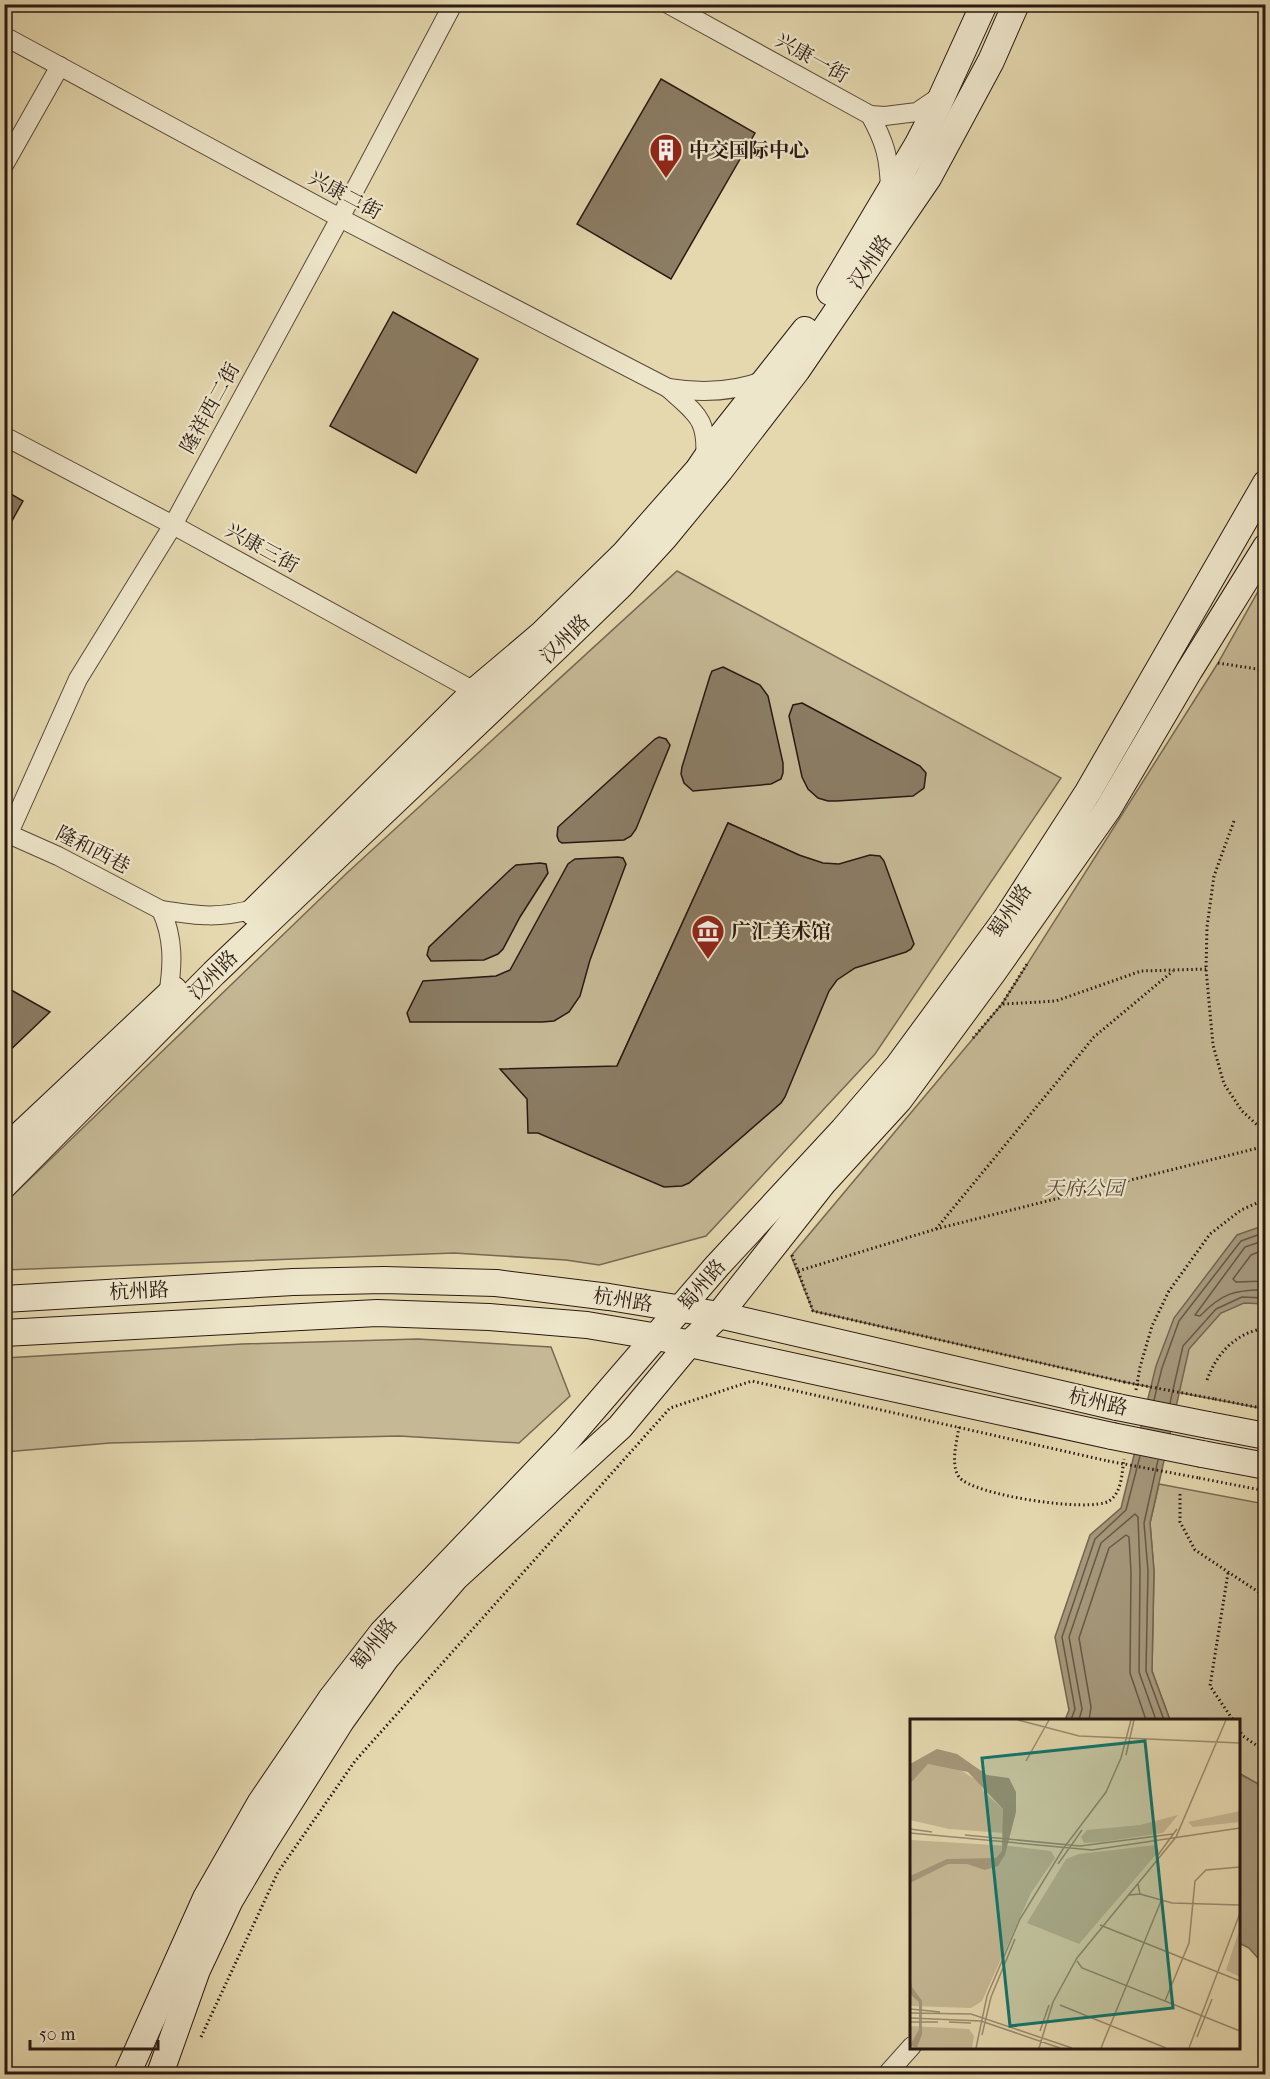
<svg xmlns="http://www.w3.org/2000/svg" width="1270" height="2079" font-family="'IM FELL French Canon','Noto Serif SC',serif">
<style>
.green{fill:#c5b894;stroke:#786853;stroke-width:1.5}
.water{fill:#a5977a;stroke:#746550;stroke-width:1.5}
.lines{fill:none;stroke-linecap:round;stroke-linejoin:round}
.shore{stroke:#685846;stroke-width:1.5}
.building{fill:#8b7c64;stroke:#2a1912;stroke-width:1.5}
.street-casing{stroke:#594939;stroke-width:20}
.secondary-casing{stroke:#2a1912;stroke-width:28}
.path{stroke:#2a1912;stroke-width:3;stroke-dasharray:1.5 3;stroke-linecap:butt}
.street{stroke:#eee6cb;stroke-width:18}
.secondary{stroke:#eee6cb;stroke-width:26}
.secondary-bridge-casing{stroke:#2a1912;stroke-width:28;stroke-linecap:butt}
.path-bridge{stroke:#2a1912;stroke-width:3;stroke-dasharray:1.5 3;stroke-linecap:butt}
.secondary-bridge{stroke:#eee6cb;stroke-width:26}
.labels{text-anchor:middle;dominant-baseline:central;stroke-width:4.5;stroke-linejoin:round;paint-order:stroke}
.street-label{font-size:20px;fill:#2a1912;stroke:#eee6cb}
.poi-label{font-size:20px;font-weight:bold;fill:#2a1912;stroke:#eee6cb;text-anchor:start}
.park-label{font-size:20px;font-style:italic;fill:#584939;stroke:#eee6cb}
.inset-road{fill:none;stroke:#9a8c70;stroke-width:1.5}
.view{fill:#0f766e;fill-opacity:0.15;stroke:#0f766e;stroke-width:3}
.inset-edge{fill:none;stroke:#2a1912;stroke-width:3}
</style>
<rect width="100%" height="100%" fill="#e5d8af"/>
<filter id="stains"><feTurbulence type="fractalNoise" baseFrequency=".00333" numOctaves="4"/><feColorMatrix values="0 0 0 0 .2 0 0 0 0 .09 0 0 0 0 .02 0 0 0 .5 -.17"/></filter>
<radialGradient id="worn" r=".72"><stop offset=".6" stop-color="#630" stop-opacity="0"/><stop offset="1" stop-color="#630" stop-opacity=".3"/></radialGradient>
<g class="green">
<polygon points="677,571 1061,778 875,1054 706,1236 599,1265 566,1260 454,1253 5,1270 5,1203 348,872"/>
<polygon points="1265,579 1265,1409 1124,1382 813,1311 791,1256 1002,1004 1218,663"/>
<polygon points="418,1339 551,1347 570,1396 519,1443 399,1436 110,1443 5,1452 5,1358 242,1344"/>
<polygon points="1159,1484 1265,1504 1265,1793 1260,1785 1239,1773 1238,1720 1170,1720 1152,1671 1154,1571 1150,1523"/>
</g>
<g class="water">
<polygon points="1265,1225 1265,1304 1244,1303 1221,1313 1189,1349 1150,1523 1154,1571 1152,1671 1170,1720 1065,1720 1069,1710 1055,1637 1090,1535 1121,1508 1156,1366 1174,1318 1237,1235"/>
<polygon points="1238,1773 1260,1785 1265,1793 1265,1966 1249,1948 1239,1943"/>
</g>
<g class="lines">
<g class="shore">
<path d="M1266 1240 1245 1247 1195 1315 1200 1316C1221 1294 1235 1289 1266 1290"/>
<polyline points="1266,1249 1251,1255 1233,1279 1236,1282 1266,1281"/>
<polyline points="1154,1400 1162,1368 1179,1321 1241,1241 1266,1232"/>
<polyline points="1170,1403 1183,1346 1216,1309 1242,1297 1266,1298"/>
<polyline points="1158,1460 1144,1523 1148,1571 1146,1671 1164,1720"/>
<polyline points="1071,1720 1075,1709 1062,1637 1095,1539 1126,1510 1140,1456"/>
<polyline points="1079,1720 1082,1709 1069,1637 1101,1543 1135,1514 1138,1517 1140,1571 1139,1672 1156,1720"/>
<polyline points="1089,1720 1091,1707 1079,1638 1109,1548 1126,1535 1129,1537 1131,1572 1130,1673 1146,1720"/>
</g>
</g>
<g class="building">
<polygon points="661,79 755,133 671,279 577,224"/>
<polygon points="393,312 478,359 416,473 330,426"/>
<polygon points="4,490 23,501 4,535"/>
<polygon points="723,667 760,685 768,696 783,763 783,773 781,779 771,784 693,791 684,783 681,774 682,767 710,676 712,671"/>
<polygon points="802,703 920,766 926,773 924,788 913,796 837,801 828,801 818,798 808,789 802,777 789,716 793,705"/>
<polygon points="659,737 666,739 670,745 669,748 636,829 631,836 624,840 562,843 559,841 557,836 558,827 655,739"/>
<polygon points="728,823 799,855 673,1130 602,1099"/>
<polygon points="728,823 799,855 823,863 839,864 870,855 880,856 884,861 914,944 911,949 906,952 855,968 837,980 829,991 785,1097 781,1103 689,1183 682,1186 664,1187 538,1133 528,1133 527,1099 500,1069 617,1066"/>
<polygon points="618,857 623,858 626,864 590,960 580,996 569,1012 554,1021 542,1022 410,1022 407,1013 423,981 496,976 510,970 568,864 572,861 575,859"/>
<polygon points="540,863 546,864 548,873 520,917 503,949 498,954 484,960 431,961 427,955 429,947 510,870 516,865"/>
<polygon points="4,986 50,1012 4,1056"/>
</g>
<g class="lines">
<defs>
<g id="street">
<polyline points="668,4 870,115 885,116 917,112 942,95"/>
<path d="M4 36 340 218 668 388C697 415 708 418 705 460"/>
<path d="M870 115C886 144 889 158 890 190"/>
<polyline points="4,165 60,66"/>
<path d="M668 388C700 393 736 392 767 379"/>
<polyline points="4,436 173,525 485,697"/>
<polyline points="4,832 58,856 161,910"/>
<polyline points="9,833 78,679 173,525 340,218 453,4"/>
<path d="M168 995C173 965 174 938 161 910 199 916 219 919 257 908"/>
<polyline points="887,2074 912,2046"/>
</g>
<g id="secondary">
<polyline points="830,292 918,144 938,105 984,4"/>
<polyline points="253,912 476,690 541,635 624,554 698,470 722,435 805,330"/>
<polyline points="4,1150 174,990"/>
<polyline points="4,1185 214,973 559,645 620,586 664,538 720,470 797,370 928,178 991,61 1016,4"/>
<polyline points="4,1299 293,1282 384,1280 496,1283 609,1297 719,1315 1117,1407"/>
<polyline points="4,1333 377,1313 489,1317 587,1325 658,1337 1112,1436"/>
<polyline points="1208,1425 1266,1436"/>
<polyline points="1202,1454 1266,1466"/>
<polyline points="127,2074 206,1898 261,1802 331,1699 382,1633 566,1441 717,1266 843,1130 898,1066 1006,919 1088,792 1266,483"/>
<polyline points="160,2074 197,1970 230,1900 262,1846 341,1721 386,1658 455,1578 620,1427 689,1344 719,1315 823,1183 899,1100 994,971 1108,809 1189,671 1266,547"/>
</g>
</defs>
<use href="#street" class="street-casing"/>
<use href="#secondary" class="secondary-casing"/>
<g class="path">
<polyline points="1218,663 1257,669 1266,674"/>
<polyline points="1234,821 1214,876 1207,927 1206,969 1213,1045 1224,1084 1242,1111 1266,1133"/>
<polyline points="1003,1004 1056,1001 1141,971 1206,969"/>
<polyline points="973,1038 1002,1004 1027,964"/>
<polyline points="936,1229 1094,1037 1173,971"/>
<polyline points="792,1255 813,1311 1124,1382"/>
<polyline points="798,1271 936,1229 1266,1146"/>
<path d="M1207 1380C1217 1353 1235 1333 1266 1328"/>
<polyline points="1136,1390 1140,1367 1152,1326 1169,1291 1210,1234 1241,1210 1266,1199"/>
<polyline points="1215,1399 1266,1409"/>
<path d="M959 1427C957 1441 950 1464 959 1477 972 1495 1090 1513 1109 1501 1122 1493 1122 1472 1124 1459"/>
<polyline points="1199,1478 1266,1491"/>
<polyline points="1180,1494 1180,1522 1195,1550 1266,1597"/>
<polyline points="1228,1573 1210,1686 1233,1720"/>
<polyline points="1238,1729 1243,1736 1266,1752"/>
<polyline points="201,2037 278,1872 355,1761 670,1408 752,1381 1108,1461"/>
</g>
<use href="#street" class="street"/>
<use href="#secondary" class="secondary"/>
<defs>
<g id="secondary-bridge">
<polyline points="1117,1407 1208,1425"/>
<polyline points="1112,1436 1202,1454"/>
</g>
</defs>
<use href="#secondary-bridge" class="secondary-bridge-casing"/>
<g class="path-bridge">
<polyline points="1124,1382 1215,1399"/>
<polyline points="1108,1461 1199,1478"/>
</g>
<use href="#secondary-bridge" class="secondary-bridge"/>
</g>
<defs>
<symbol id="building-pin" viewBox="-11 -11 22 30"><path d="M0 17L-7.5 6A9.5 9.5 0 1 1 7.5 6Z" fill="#8f2418" stroke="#eee6cb"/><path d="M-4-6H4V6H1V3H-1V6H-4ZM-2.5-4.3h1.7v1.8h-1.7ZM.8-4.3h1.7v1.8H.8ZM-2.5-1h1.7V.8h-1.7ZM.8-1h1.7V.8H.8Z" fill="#fff"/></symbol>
<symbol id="museum-pin" viewBox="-11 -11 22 30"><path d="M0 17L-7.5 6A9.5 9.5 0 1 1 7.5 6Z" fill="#8f2418" stroke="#eee6cb"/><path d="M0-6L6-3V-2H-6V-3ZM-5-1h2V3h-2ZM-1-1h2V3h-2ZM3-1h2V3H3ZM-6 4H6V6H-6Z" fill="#fff"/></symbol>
</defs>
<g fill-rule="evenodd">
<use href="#building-pin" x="647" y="131" width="38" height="52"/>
<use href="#museum-pin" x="689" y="912" width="38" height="52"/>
</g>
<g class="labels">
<g class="street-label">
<text transform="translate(812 58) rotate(29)">兴康一街</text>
<text transform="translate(345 195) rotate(28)">兴康二街</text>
<text transform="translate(870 262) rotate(-56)">汉州路</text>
<text transform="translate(210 408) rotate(-61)">隆祥西二街</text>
<text transform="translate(262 548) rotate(29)">兴康三街</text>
<text transform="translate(565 639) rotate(-44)">汉州路</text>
<text transform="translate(93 850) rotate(27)">隆和西巷</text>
<text transform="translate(1010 911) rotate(-56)">蜀州路</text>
<text transform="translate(213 975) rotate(-45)">汉州路</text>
<text transform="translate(702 1285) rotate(-49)">蜀州路</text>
<text transform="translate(139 1291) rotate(-3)">杭州路</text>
<text transform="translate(623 1300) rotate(9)">杭州路</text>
<text transform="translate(1098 1402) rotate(13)">杭州路</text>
<text transform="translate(374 1644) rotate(-51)">蜀州路</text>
</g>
<g class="poi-label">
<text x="689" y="150">中交国际中心</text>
<text x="731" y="931">广汇美术馆</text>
</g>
<g class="park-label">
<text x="1084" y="1188">天府公园</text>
</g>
</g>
<g transform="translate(910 1719)">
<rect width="330" height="330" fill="#e5d8af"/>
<path d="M18 45 47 49 71 64 73 72 93 90 94 114 39 110 0 101V65ZM330 92V103L283 108 278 103ZM268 96 253 114 192 123 174 124 171 118 177 111 230 106ZM0 121 100 127 141 132 145 139 121 174 72 282 61 289 0 287ZM246 126 249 132 169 225 117 204 156 140 169 135ZM330 209V258L316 251ZM0 307 59 310 64 317 62 329H0Z" fill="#c5b894"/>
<path d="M27 30 47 35 77 56 99 59 106 73V93L95 136 88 147 75 151 57 145H38L0 164V157L37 140 86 139 92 132 93 90 58 53 18 45 0 65V45ZM0 257 2 268 12 282V315L7 329 0 326 9 311V283L0 275Z" fill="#a5977a"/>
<path class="inset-road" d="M108 1 169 17 330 24M216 36 224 1M116 42 139 1M0 110 22 113M0 114 182 131 330 109M55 116 170 127 263 115M248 136 267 110M148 145 172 111M230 175 262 184 330 186M219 176 230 175 228 165M190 206 330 262M167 242 172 249 330 312M255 282 279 224 285 162 296 151 330 148M150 286 256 329M0 290 30 293M0 294 61 295 162 329M0 299 71 302 150 329M0 303H28M39 303 61 304M130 312 139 286M72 316 81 278 105 220M287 318 302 280M66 329 77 277 110 200 153 130 196 73 211 39 221 1M129 329 143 283 167 239 266 118 316 1M191 329 251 182M279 329 330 194"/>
<path class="view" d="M235 22 263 289 100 307 72 39Z"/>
<rect width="330" height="330" class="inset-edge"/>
</g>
<rect width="1270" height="2079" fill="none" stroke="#e5d8af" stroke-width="24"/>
<rect x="6" y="6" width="1258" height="2067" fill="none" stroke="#2a1912" stroke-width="3"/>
<rect x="12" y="12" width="1246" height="2055" fill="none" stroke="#2a1912" stroke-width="1.5"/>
<path d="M30 2040v9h128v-9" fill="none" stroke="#2a1912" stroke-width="3"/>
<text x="39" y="2040" font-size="18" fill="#2a1912" stroke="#eee6cb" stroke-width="4.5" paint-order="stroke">50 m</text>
<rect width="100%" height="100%" filter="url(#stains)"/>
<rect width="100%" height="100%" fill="url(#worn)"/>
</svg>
